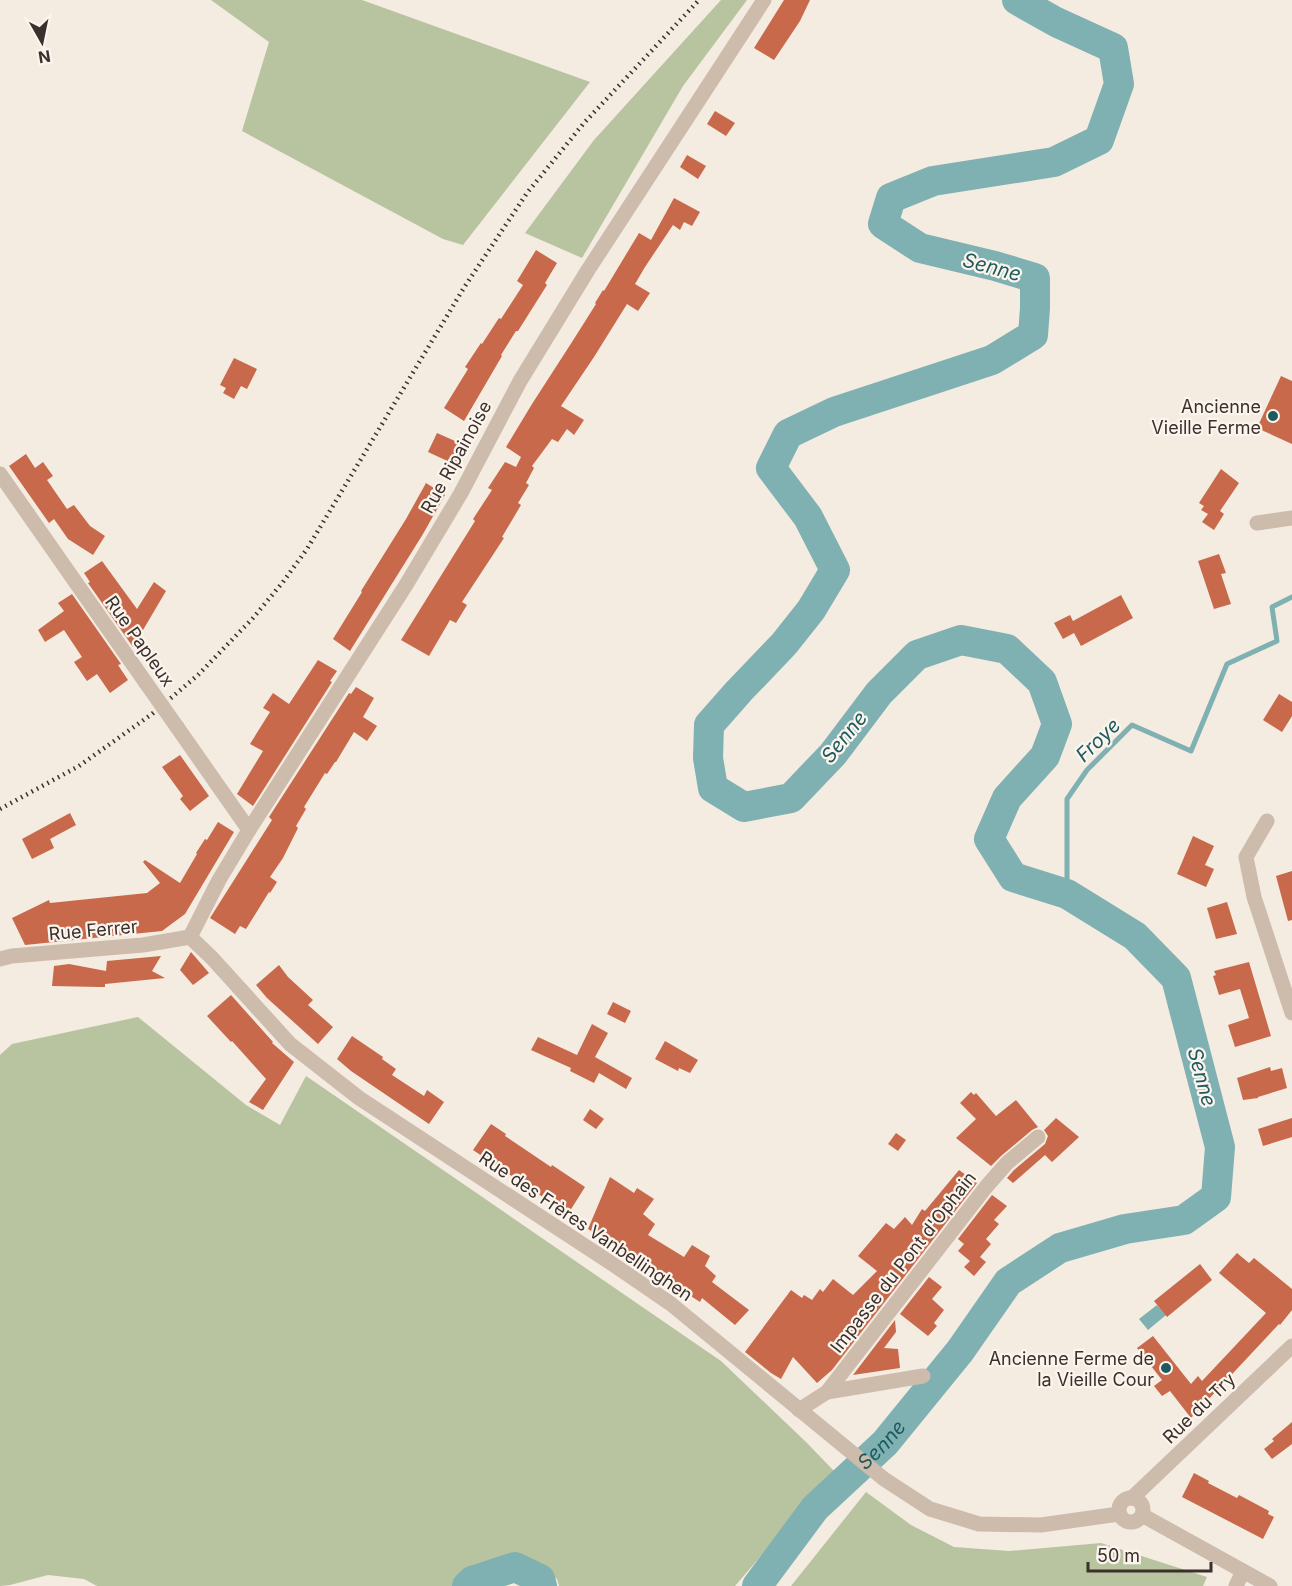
<svg xmlns="http://www.w3.org/2000/svg" width="1292" height="1586" font-family="Inter,sans-serif">
<style>
.green{fill:#b8c4a0}
.water{fill:#7fb0b2}
.lines{fill:none;stroke-linecap:round;stroke-linejoin:round}
.stream{stroke:#7fb0b2;stroke-width:5}
.river{stroke:#7fb0b2;stroke-width:30}
.building{fill:#c8694b}
.minor{stroke:#cdbbac;stroke-width:15}
.rail{stroke:#3b302b;stroke-width:4.5;stroke-dasharray:1.5 4.5;stroke-linecap:butt}
.minor-bridge{stroke:#cdbbac;stroke-width:15}
.poi-dot{fill:#1f5a5e;stroke:#fbf5ee;stroke-width:2}
.labels{text-anchor:middle;dominant-baseline:central;stroke-width:4.5;stroke-linejoin:round;paint-order:stroke}
.poi-label{font-size:18px;fill:#3b302b;stroke:#fbf5ee;text-anchor:end}
.street-label{font-size:18px;fill:#3b302b;stroke:#fbf5ee}
.water-label{font-size:20px;font-style:italic;fill:#1f5a5e;stroke:#fbf5ee}
</style>
<rect width="100%" height="100%" fill="#f4ebe1"/>
<g class="green">
<polygon points="211,0 362,0 590,82 463,245 443,239 242,131 269,42"/>
<polygon points="721,0 747,0 683,86 582,258 525,233 594,140"/>
<polygon points="138,1017 246,1105 280,1125 306,1076 721,1361 807,1443 834,1471 735,1586 559,1586 557,1579 536,1565 489,1560 463,1586 97,1586 84,1579 48,1575 10,1585 0,1586 0,1055 12,1044"/>
<polygon points="866,1492 911,1525 954,1547 1009,1551 1101,1543 1207,1577 1203,1586 791,1586"/>
</g>
<polygon class="water" points="1157,1305 1166,1315 1148,1330 1139,1319"/>
<g class="lines">
<polyline class="stream" points="1067,894 1067,799 1087,770 1132,725 1191,751 1227,664 1277,641 1272,607 1292,597"/>
<g class="river">
<polyline points="467,1586 472,1581 515,1567 540,1579 542,1586"/>
<path id="s1" d="M757 1586 815 1508 885 1443 960 1351 1008 1282 1060 1248 1125 1229 1184 1220 1216 1197 1220 1147 1176 978 1135 936 1067 894 1013 877 989 839 1007 798 1045 756 1057 724 1042 682 1007 649 961 640 917 655 879 693 833 754 791 798 744 807 713 788 708 758 709 725 739 691 784 644 811 610 835 570 808 517 771 468 788 434 834 412 992 360 1033 335 1035 308V278L995 266 920 248 883 224 891 198 933 181 1054 162 1099 140 1119 84 1113 48 1056 22 1017 0"/>
</g>
</g>
<g class="building">
<polygon points="784,0 810,0 800,21 774,60 754,48"/>
<polygon points="715,111 735,123 726,136 707,124"/>
<polygon points="687,155 706,166 698,179 680,167"/>
<polygon points="674,198 700,212 692,226 684,222 680,230 673,225 645,267 635,284 650,293 638,311 627,304 594,357 561,406 584,420 574,435 567,429 558,442 552,439 532,466 534,468 526,483 529,485 518,503 521,505 502,537 504,538 462,602 467,605 456,623 450,620 429,656 401,640 475,521 473,519 492,490 488,488 505,462 516,467 521,457 506,447 532,404 572,342 596,304 595,303 603,290 604,291 639,233 651,240"/>
<polygon points="536,250 557,263 545,283 547,285 518,331 516,331 501,355 502,356 464,421 444,408 468,369 465,367 481,343 482,344 499,318 501,319 523,285 517,281"/>
<polygon points="234,358 257,369 247,389 241,386 234,399 223,393 226,388 220,385"/>
<polygon points="1281,376 1292,381 1292,444 1257,428"/>
<polygon points="437,433 464,445 456,465 428,452"/>
<polygon points="26,454 35,468 43,462 53,476 47,480 67,509 74,505 90,526 105,536 93,555 68,539 54,519 49,523 9,466"/>
<polygon points="1221,469 1239,483 1220,511 1224,514 1214,530 1202,522 1208,514 1201,510 1204,506 1199,503"/>
<polygon points="426,483 445,495 423,534 350,651 333,639 362,592 361,591 406,519"/>
<polygon points="1219,554 1226,573 1221,574 1231,604 1214,609 1198,561"/>
<polygon points="102,561 137,609 154,582 166,591 133,647 88,583 90,582 84,573"/>
<polygon points="72,594 121,664 118,665 128,680 110,693 97,674 87,681 74,662 82,657 64,630 45,642 38,630 64,611 58,603"/>
<polygon points="1121,595 1133,618 1081,646 1074,633 1063,639 1054,623 1070,615 1073,621"/>
<polygon points="318,660 337,671 330,681 332,682 253,806 237,794 263,751 250,744 270,712 263,708 273,693 289,704"/>
<polygon points="356,687 374,698 363,717 377,726 367,741 354,732 336,762 335,762 327,774 325,773 304,807 306,809 296,826 298,828 283,858 270,877 277,882 270,893 269,892 246,929 240,926 235,934 210,918 272,820 269,817 349,693 351,694"/>
<polygon points="1279,694 1292,702 1292,716 1282,732 1263,720"/>
<polygon points="180,755 209,796 190,811 180,799 183,796 162,767"/>
<polygon points="70,813 76,825 50,839 54,848 32,859 22,839"/>
<polygon points="218,822 234,832 185,914 162,931 25,945 12,918 49,900 50,903 147,893 160,883 143,862 145,860 180,883 197,854 196,853 205,839 207,840"/>
<polygon points="1193,836 1214,846 1205,865 1214,869 1206,887 1177,874"/>
<polygon points="1292,871 1292,920 1288,921 1276,876"/>
<polygon points="1227,902 1237,934 1216,939 1207,908"/>
<polygon points="191,952 209,973 193,985 180,970"/>
<polygon points="161,956 152,971 165,978 105,984 105,987 99,987 52,986 54,966 69,964 106,971 107,961"/>
<polygon points="1249,962 1271,1036 1235,1047 1228,1025 1249,1018 1240,989 1219,995 1213,976 1216,975 1214,971"/>
<polygon points="279,965 288,977 313,1000 308,1005 333,1027 318,1044 267,998 256,985"/>
<polygon points="231,995 273,1042 272,1043 294,1062 263,1110 249,1102 266,1079 232,1041 231,1042 207,1016"/>
<polygon points="613,1002 631,1011 625,1023 607,1014"/>
<polygon points="592,1024 608,1033 595,1057 632,1078 626,1089 599,1073 594,1083 570,1071 571,1068 531,1050 538,1037 577,1055"/>
<polygon points="352,1036 383,1057 382,1059 396,1069 392,1075 424,1096 427,1090 444,1102 429,1124 351,1071 337,1059"/>
<polygon points="665,1041 698,1060 690,1073 679,1068 678,1071 655,1059"/>
<polygon points="1270,1067 1271,1071 1282,1068 1287,1088 1258,1097 1258,1098 1243,1100 1237,1078"/>
<polygon points="971,1092 974,1095 976,1093 996,1116 1016,1100 1038,1127 1032,1130 1001,1156 991,1166 956,1138 976,1119 960,1103"/>
<polygon points="590,1109 604,1119 596,1129 583,1120"/>
<polygon points="1056,1118 1079,1137 1052,1162 1045,1155 1013,1183 1007,1178 1014,1170 1045,1144 1048,1136 1044,1130"/>
<polygon points="1292,1118 1292,1137 1263,1146 1258,1129"/>
<polygon points="491,1124 506,1134 505,1136 551,1167 552,1165 585,1187 568,1214 473,1150"/>
<polygon points="896,1133 906,1140 898,1151 888,1144"/>
<polygon points="959,1170 977,1183 832,1370 817,1383 793,1357 781,1379 771,1373 745,1352 791,1290 802,1298 804,1295 812,1300 820,1289 823,1292 833,1279 853,1295 877,1271 858,1256 886,1223 894,1229 905,1217 912,1225 922,1209 925,1211"/>
<polygon points="610,1177 634,1193 637,1188 654,1199 643,1214 655,1224 648,1235 684,1257 692,1245 710,1256 705,1266 716,1276 712,1282 749,1310 735,1325 702,1298 700,1302 588,1229"/>
<polygon points="992,1195 1007,1206 994,1220 999,1224 986,1239 991,1244 980,1257 986,1262 974,1276 964,1267 970,1261 958,1251 964,1244 958,1239"/>
<polygon points="1237,1253 1249,1263 1254,1258 1292,1289 1292,1310 1280,1325 1279,1324 1191,1418 1170,1391 1162,1396 1154,1386 1162,1380 1137,1348 1153,1336 1191,1384 1198,1376 1202,1381 1266,1313 1219,1273"/>
<polygon points="1200,1264 1212,1280 1167,1317 1154,1301"/>
<polygon points="929,1277 942,1287 932,1299 944,1310 934,1323 937,1326 928,1336 900,1314"/>
<polygon points="895,1320 896,1332 884,1348 898,1349 900,1368 853,1375"/>
<polygon points="1292,1422 1292,1444 1272,1459 1264,1449 1274,1441 1272,1439"/>
<polygon points="1194,1473 1209,1481 1208,1483 1237,1498 1239,1495 1269,1511 1268,1514 1274,1517 1263,1539 1182,1497"/>
</g>
<g class="lines">
<g class="minor">
<polyline points="0,474 146,683"/>
<polyline points="1257,523 1292,518"/>
<polyline points="177,727 249,830"/>
<polyline points="1267,821 1246,857 1254,897 1292,1013"/>
<polyline points="190,937 212,958 290,1044 359,1098 614,1265 671,1304 884,1479 930,1509 979,1524 1041,1525 1119,1514"/>
<polyline points="190,937 219,880 249,830 406,585 461,493 520,381 588,270 764,0"/>
<polyline points="0,959 12,956 143,945 190,937"/>
<polyline points="827,1392 923,1376"/>
<polyline points="799,1410 827,1392 986,1187 1007,1163 1038,1137"/>
<circle cx="1131" cy="1510" r="12"/>
<polyline points="1132,1498 1292,1346"/>
<polyline points="1142,1515 1270,1586"/>
<polyline points="1236,1586 1243,1571"/>
</g>
<polyline class="rail" points="0,809 79,766 152,714 198,675 253,618 283,582 307,549 465,286 527,193 584,123 699,0"/>
<polyline class="minor-bridge" points="146,683 177,727"/>
</g>
<g class="poi-dot">
<circle cx="1273" cy="416" r="6"/>
<circle cx="1166" cy="1368" r="6"/>
</g>
<g class="labels">
<g class="poi-label">
<text x="1261" y="406">Ancienne<tspan x="1261" dy="21">Vieille Ferme</tspan></text>
<text x="1154" y="1358">Ancienne Ferme de<tspan x="1154" dy="21">la Vieille Cour</tspan></text>
</g>
<g class="street-label">
<text transform="translate(456 457) rotate(-61)">Rue Ripainoise</text>
<text transform="translate(140 641) rotate(55)">Rue Papleux</text>
<text transform="translate(93 930) rotate(-5)">Rue Ferrer</text>
<text transform="translate(586 1226) rotate(34)">Rue des Frères Vanbellinghen</text>
<text transform="translate(903 1262) rotate(-52)">Impasse du Pont d'Ophain</text>
<text transform="translate(1199 1408) rotate(-44)">Rue du Try</text>
</g>
<g class="water-label">
<text transform="translate(992 267) rotate(15)">Senne</text>
<text transform="translate(844 737) rotate(-51)">Senne</text>
<text transform="translate(1098 740) rotate(-44)">Froye</text>
<text transform="translate(1202 1077) rotate(75)">Senne</text>
<text stroke="none"><textPath href="#s1" startOffset="189">Senne</textPath></text>
</g>
</g>
<g transform="translate(42 42) rotate(171)" stroke="#fbf5ee" stroke-width="4.5" paint-order="stroke">
<path d="M0-4.5L10 22L0 15L-10 22Z" fill="#3b302b"/>
<text y="-9" font-size="16" font-weight="bold" text-anchor="middle" fill="#3b302b">N</text>
</g>
<path d="M1088 1562v9h123v-9" fill="none" stroke="#3b302b" stroke-width="3"/>
<text x="1097" y="1562" font-size="18" fill="#3b302b" stroke="#fbf5ee" stroke-width="4.5" paint-order="stroke">50 m</text>
</svg>
